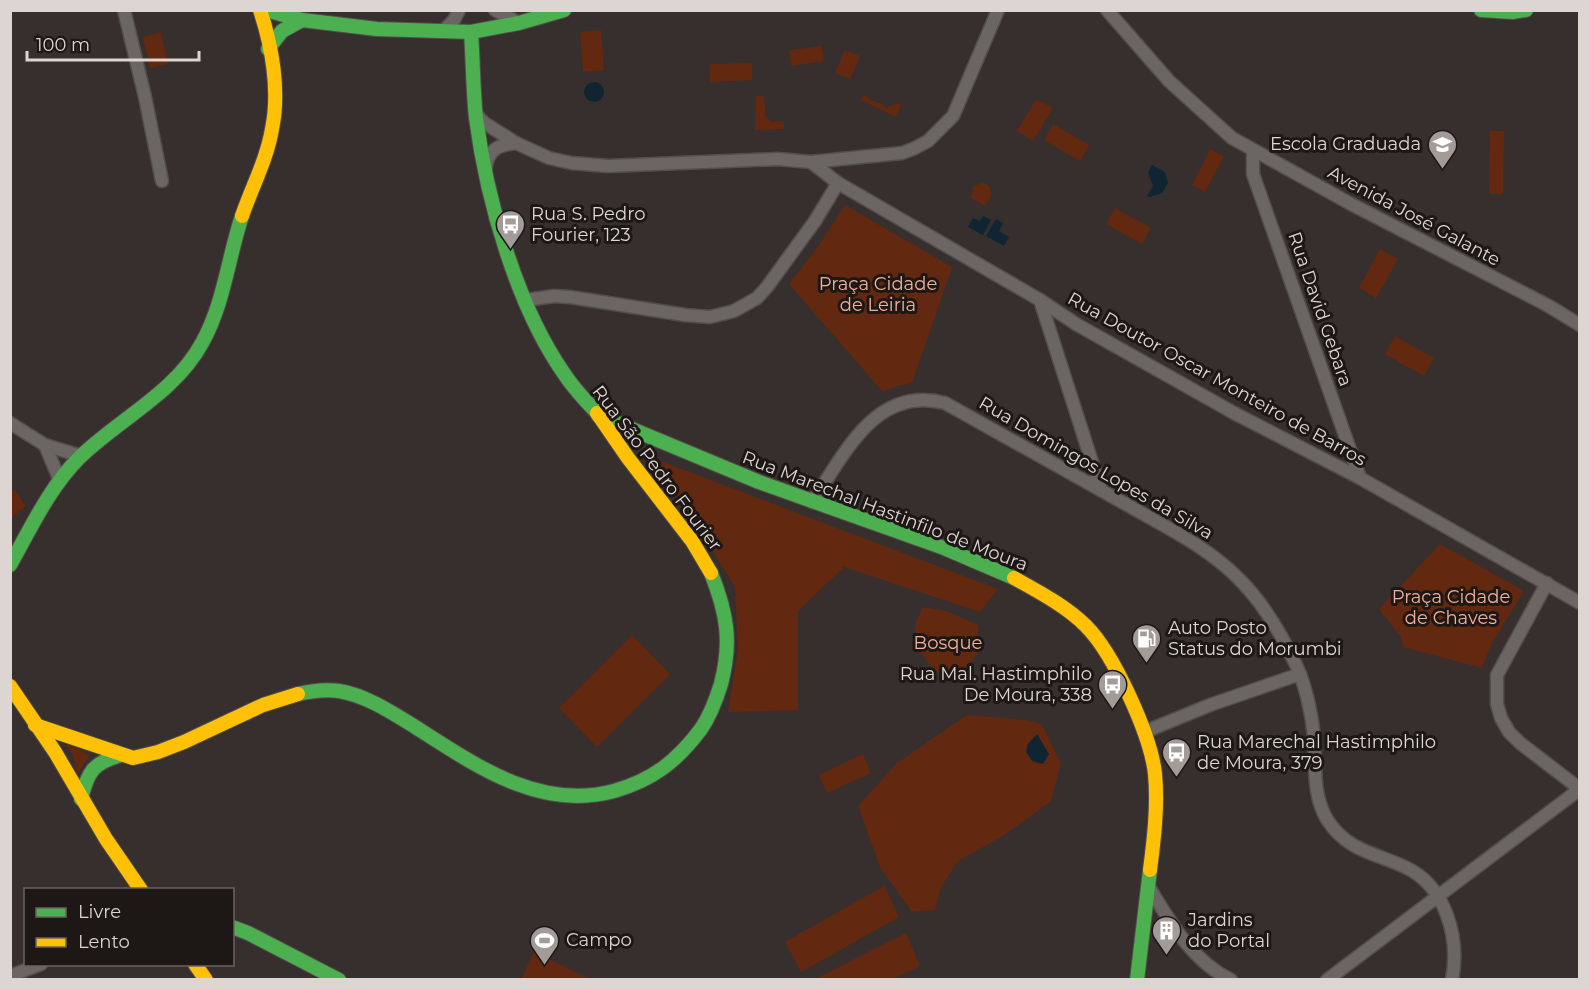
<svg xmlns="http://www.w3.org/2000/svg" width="1590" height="990" font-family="Montserrat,sans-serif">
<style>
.green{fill:#632810}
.water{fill:#0f2533}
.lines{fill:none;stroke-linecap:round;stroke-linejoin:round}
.street-casing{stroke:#534d4b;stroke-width:15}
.fast-casing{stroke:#534d4b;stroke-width:16}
.slow-casing{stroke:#534d4b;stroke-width:16}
.street{stroke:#6b6563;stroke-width:12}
.fast{stroke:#4caf50;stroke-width:14}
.slow{stroke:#ffc107;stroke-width:14}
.labels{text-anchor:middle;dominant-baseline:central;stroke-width:6;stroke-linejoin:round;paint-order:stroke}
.poi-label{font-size:18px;fill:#ddd5d2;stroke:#1d1715;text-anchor:start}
.street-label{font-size:18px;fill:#ddd5d2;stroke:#1d1715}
.park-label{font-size:18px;fill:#f1b199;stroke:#1d1715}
</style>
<rect width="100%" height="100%" fill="#362f2d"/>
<g class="green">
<polygon points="601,30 604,70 583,72 580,32"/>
<polygon points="161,32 168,64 150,68 143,37"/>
<polygon points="822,46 824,61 791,66 789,50"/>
<polygon points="845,50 860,56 850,79 835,73"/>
<polygon points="752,63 752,80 710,82 709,64"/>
<polygon points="863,95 878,103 881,103 886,108 897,103 901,105 896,117 861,100"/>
<polygon points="756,96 764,96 766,118 772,122 784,121 784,129 755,130"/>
<polygon points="1036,99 1053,108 1033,141 1017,131"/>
<polygon points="1053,124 1089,145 1080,161 1044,140"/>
<polygon points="1490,131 1504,131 1503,194 1489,194"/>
<polygon points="1210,149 1224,156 1205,192 1192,185"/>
<path d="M982 182 989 186C994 194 989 200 985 206L971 198 973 187Z"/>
<polygon points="845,205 952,267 912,383 897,386 883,392 789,284 819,245"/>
<polygon points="1115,208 1151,228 1142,244 1106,224"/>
<polygon points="1380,249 1398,259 1376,298 1359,288"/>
<polygon points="1395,336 1434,358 1424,376 1385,354"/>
<polygon points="647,456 998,589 980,612 844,567 798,611 798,710 728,712 738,649 735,587 686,508"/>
<polygon points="14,489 26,506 11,518 11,491"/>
<polygon points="1440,544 1524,591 1492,643 1482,668 1403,647 1401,637 1379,609"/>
<polygon points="923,607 946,611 978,625 979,652 963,670 937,673 918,650 915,624"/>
<polygon points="632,635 670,674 597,747 559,708"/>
<polygon points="967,715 1026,720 1042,724 1061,763 1051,801 1003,836 958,861 941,887 935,910 912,912 880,867 858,806 897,763"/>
<polygon points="65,743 90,755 77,774 73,755"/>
<polygon points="863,754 871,773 827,793 819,775"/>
<polygon points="884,886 899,917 801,972 785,942"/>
<polygon points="906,933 920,966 893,979 815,979"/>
<polygon points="534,952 590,979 521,979"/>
</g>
<g class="water">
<circle cx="594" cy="92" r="10"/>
<polygon points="1152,165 1165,172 1168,183 1162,193 1150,197 1147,196 1153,186 1148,172"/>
<polygon points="983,216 991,220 983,235 968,227 973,218 980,221"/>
<polygon points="996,219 1003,223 999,231 1009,237 1004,246 986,236"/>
<polygon points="1037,734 1049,754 1043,764 1032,761 1026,752 1028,744"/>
</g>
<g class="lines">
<defs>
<g id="street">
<polyline points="124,10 145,97 162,181"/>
<polyline points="495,10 519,23"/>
<polyline points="1107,10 1169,81 1232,138 1351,204 1547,305 1580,325"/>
<polyline points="443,31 454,20 459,10"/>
<polyline points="476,114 483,122 516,143 549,158 571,163 608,166 778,159 811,162 902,153 915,148 928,141 953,116 998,10"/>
<polyline points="1253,150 1253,174 1360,478"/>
<polyline points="811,162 838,183 1040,300 1076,324 1234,413 1360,478 1580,603"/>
<path d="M486 167C488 149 499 145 516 143"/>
<polyline points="526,300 554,296 570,297 685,315 710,317 734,311 757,298 767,287 815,221 838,183"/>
<polyline points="1040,300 1101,490"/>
<polyline points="10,423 45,445 81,456"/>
<polyline points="45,445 60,481"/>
<path d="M812 502C845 454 875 385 945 403 1007 437 1069 472 1131 507 1169 529 1209 548 1240 580 1265 605 1282 635 1297 667 1306 687 1312 715 1314 737 1316 766 1312 796 1328 821 1348 851 1375 853 1405 867 1446 886 1460 938 1452 980"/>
<polyline points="1547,583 1497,675 1497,704 1501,718 1509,732 1520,743 1580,789"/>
<polyline points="1144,732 1210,705 1300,674"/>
<path d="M1149 887C1170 922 1192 961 1231 980"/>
<polyline points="10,976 41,964"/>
<polyline points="1327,980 1580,789"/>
</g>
<g id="fast">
<polyline points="266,10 302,20 377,29 471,32 519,23 564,10"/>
<polyline points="1481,10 1512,12 1526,10"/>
<path d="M471 32C473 61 473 90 476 118 487 201 517 307 565 375 574 389 586 401 597 413"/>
<polyline points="268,49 282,31 302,20"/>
<polyline points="598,415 759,482 944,548 1014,578"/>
<path d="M10 565C31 528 49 488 79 458 119 419 175 393 202 343 224 304 228 258 242 216"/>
<path d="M298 694C311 691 325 689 339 691 364 695 388 710 409 723 471 762 537 812 614 791 653 780 677 761 701 729 710 716 716 700 721 684 732 642 727 613 711 573"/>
<path d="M81 799C88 771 93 763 121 755"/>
<polyline points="232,927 248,933 339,980"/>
<polyline points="1137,980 1150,870"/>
</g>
<g id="slow">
<path d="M242 216C252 187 267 159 272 129 280 91 272 46 260 10"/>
<polyline points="597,413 628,458 692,541 711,573"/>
<path d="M1014 578C1039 592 1066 606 1086 626 1114 654 1151 736 1155 774 1158 806 1154 839 1150 870"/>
<polyline points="10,686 55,752 106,839 141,890"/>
<polyline points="35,725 133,758 158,752 184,742 263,705 298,694"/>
<polyline points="195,964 206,980"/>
</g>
</defs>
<use href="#street" class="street-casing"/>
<use href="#fast" class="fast-casing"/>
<use href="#slow" class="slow-casing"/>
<use href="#street" class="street"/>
<use href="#fast" class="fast"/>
<use href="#slow" class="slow"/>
</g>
<defs>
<symbol id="school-pin" viewBox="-11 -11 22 30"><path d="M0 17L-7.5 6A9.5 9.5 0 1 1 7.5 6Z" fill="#a39b98" stroke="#1d1715"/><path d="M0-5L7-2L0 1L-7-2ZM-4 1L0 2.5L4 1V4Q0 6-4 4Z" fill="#fff"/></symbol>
<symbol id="bus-pin" viewBox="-11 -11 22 30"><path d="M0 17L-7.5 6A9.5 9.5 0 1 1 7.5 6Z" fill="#a39b98" stroke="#1d1715"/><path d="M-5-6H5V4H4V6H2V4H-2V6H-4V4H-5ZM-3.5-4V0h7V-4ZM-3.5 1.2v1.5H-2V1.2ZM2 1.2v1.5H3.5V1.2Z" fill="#fff"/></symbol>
<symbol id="fuel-pin" viewBox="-11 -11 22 30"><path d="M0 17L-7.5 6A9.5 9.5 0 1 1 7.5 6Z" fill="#a39b98" stroke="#1d1715"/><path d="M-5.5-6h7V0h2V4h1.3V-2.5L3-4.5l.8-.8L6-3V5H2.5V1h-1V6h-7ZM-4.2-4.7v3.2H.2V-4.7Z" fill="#fff"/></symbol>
<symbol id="building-pin" viewBox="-11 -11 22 30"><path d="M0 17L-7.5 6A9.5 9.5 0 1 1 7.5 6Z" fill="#a39b98" stroke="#1d1715"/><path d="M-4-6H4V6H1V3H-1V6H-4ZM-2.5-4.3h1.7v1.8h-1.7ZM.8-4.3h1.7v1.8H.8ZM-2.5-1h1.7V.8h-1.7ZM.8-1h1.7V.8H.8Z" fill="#fff"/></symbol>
<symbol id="stadium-pin" viewBox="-11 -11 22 30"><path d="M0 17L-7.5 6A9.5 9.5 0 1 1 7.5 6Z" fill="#a39b98" stroke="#1d1715"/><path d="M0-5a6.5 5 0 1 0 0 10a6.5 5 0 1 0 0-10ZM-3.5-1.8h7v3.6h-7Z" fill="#fff"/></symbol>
</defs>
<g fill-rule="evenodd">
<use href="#school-pin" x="1426" y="128" width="33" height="45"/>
<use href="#bus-pin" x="494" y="208" width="33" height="45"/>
<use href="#fuel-pin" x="1130" y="622" width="33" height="45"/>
<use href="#bus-pin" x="1096" y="668" width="33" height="45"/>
<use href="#bus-pin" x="1160" y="736" width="33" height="45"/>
<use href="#building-pin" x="1150" y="914" width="33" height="45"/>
<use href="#stadium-pin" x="528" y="924" width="33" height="45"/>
</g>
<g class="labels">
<g class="poi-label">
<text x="1421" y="144" text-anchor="end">Escola Graduada</text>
<text x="531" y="214">Rua S. Pedro<tspan x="531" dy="21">Fourier, 123</tspan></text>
<text x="1168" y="628">Auto Posto<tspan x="1168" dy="21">Status do Morumbi</tspan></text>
<text x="1092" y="674" text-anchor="end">Rua Mal. Hastimphilo<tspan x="1092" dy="21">De Moura, 338</tspan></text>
<text x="1197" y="742">Rua Marechal Hastimphilo<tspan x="1197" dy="21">de Moura, 379</tspan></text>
<text x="1188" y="920">Jardins<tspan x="1188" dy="21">do Portal</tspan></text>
<text x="566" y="940">Campo</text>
</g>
<g class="street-label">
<text transform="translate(1414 216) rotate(28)">Avenida José Galante</text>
<text transform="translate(1320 309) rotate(71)">Rua David Gebara</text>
<text transform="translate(1217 379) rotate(29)">Rua Doutor Oscar Monteiro de Barros</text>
<text transform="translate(657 468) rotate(53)">Rua São Pedro Fourier</text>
<text transform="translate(1096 468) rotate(30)">Rua Domingos Lopes da Silva</text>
<text transform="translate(885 511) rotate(21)">Rua Marechal Hastinfilo de Moura</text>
</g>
<g class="park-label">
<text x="878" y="284">Praça Cidade<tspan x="878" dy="21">de Leiria</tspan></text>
<text x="1451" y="597">Praça Cidade<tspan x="1451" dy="21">de Chaves</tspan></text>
<text x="948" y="643">Bosque</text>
</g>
</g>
<rect width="1590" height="990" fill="none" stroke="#ddd5d2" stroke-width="24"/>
<rect x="24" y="888" width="210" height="78" fill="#1d1715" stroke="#6a6361" stroke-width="1.5"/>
<rect x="36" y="908" width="30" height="9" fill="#4caf50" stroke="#6a6361" stroke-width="1.5"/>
<text x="78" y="918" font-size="18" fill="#ddd5d2">Livre</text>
<rect x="36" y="938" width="30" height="9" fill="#ffc107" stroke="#6a6361" stroke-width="1.5"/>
<text x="78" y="948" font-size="18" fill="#ddd5d2">Lento</text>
<path d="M27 51v9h172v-9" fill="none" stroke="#ddd5d2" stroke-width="3"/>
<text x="36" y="51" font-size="18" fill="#ddd5d2" stroke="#1d1715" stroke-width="4.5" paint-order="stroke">100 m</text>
</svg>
